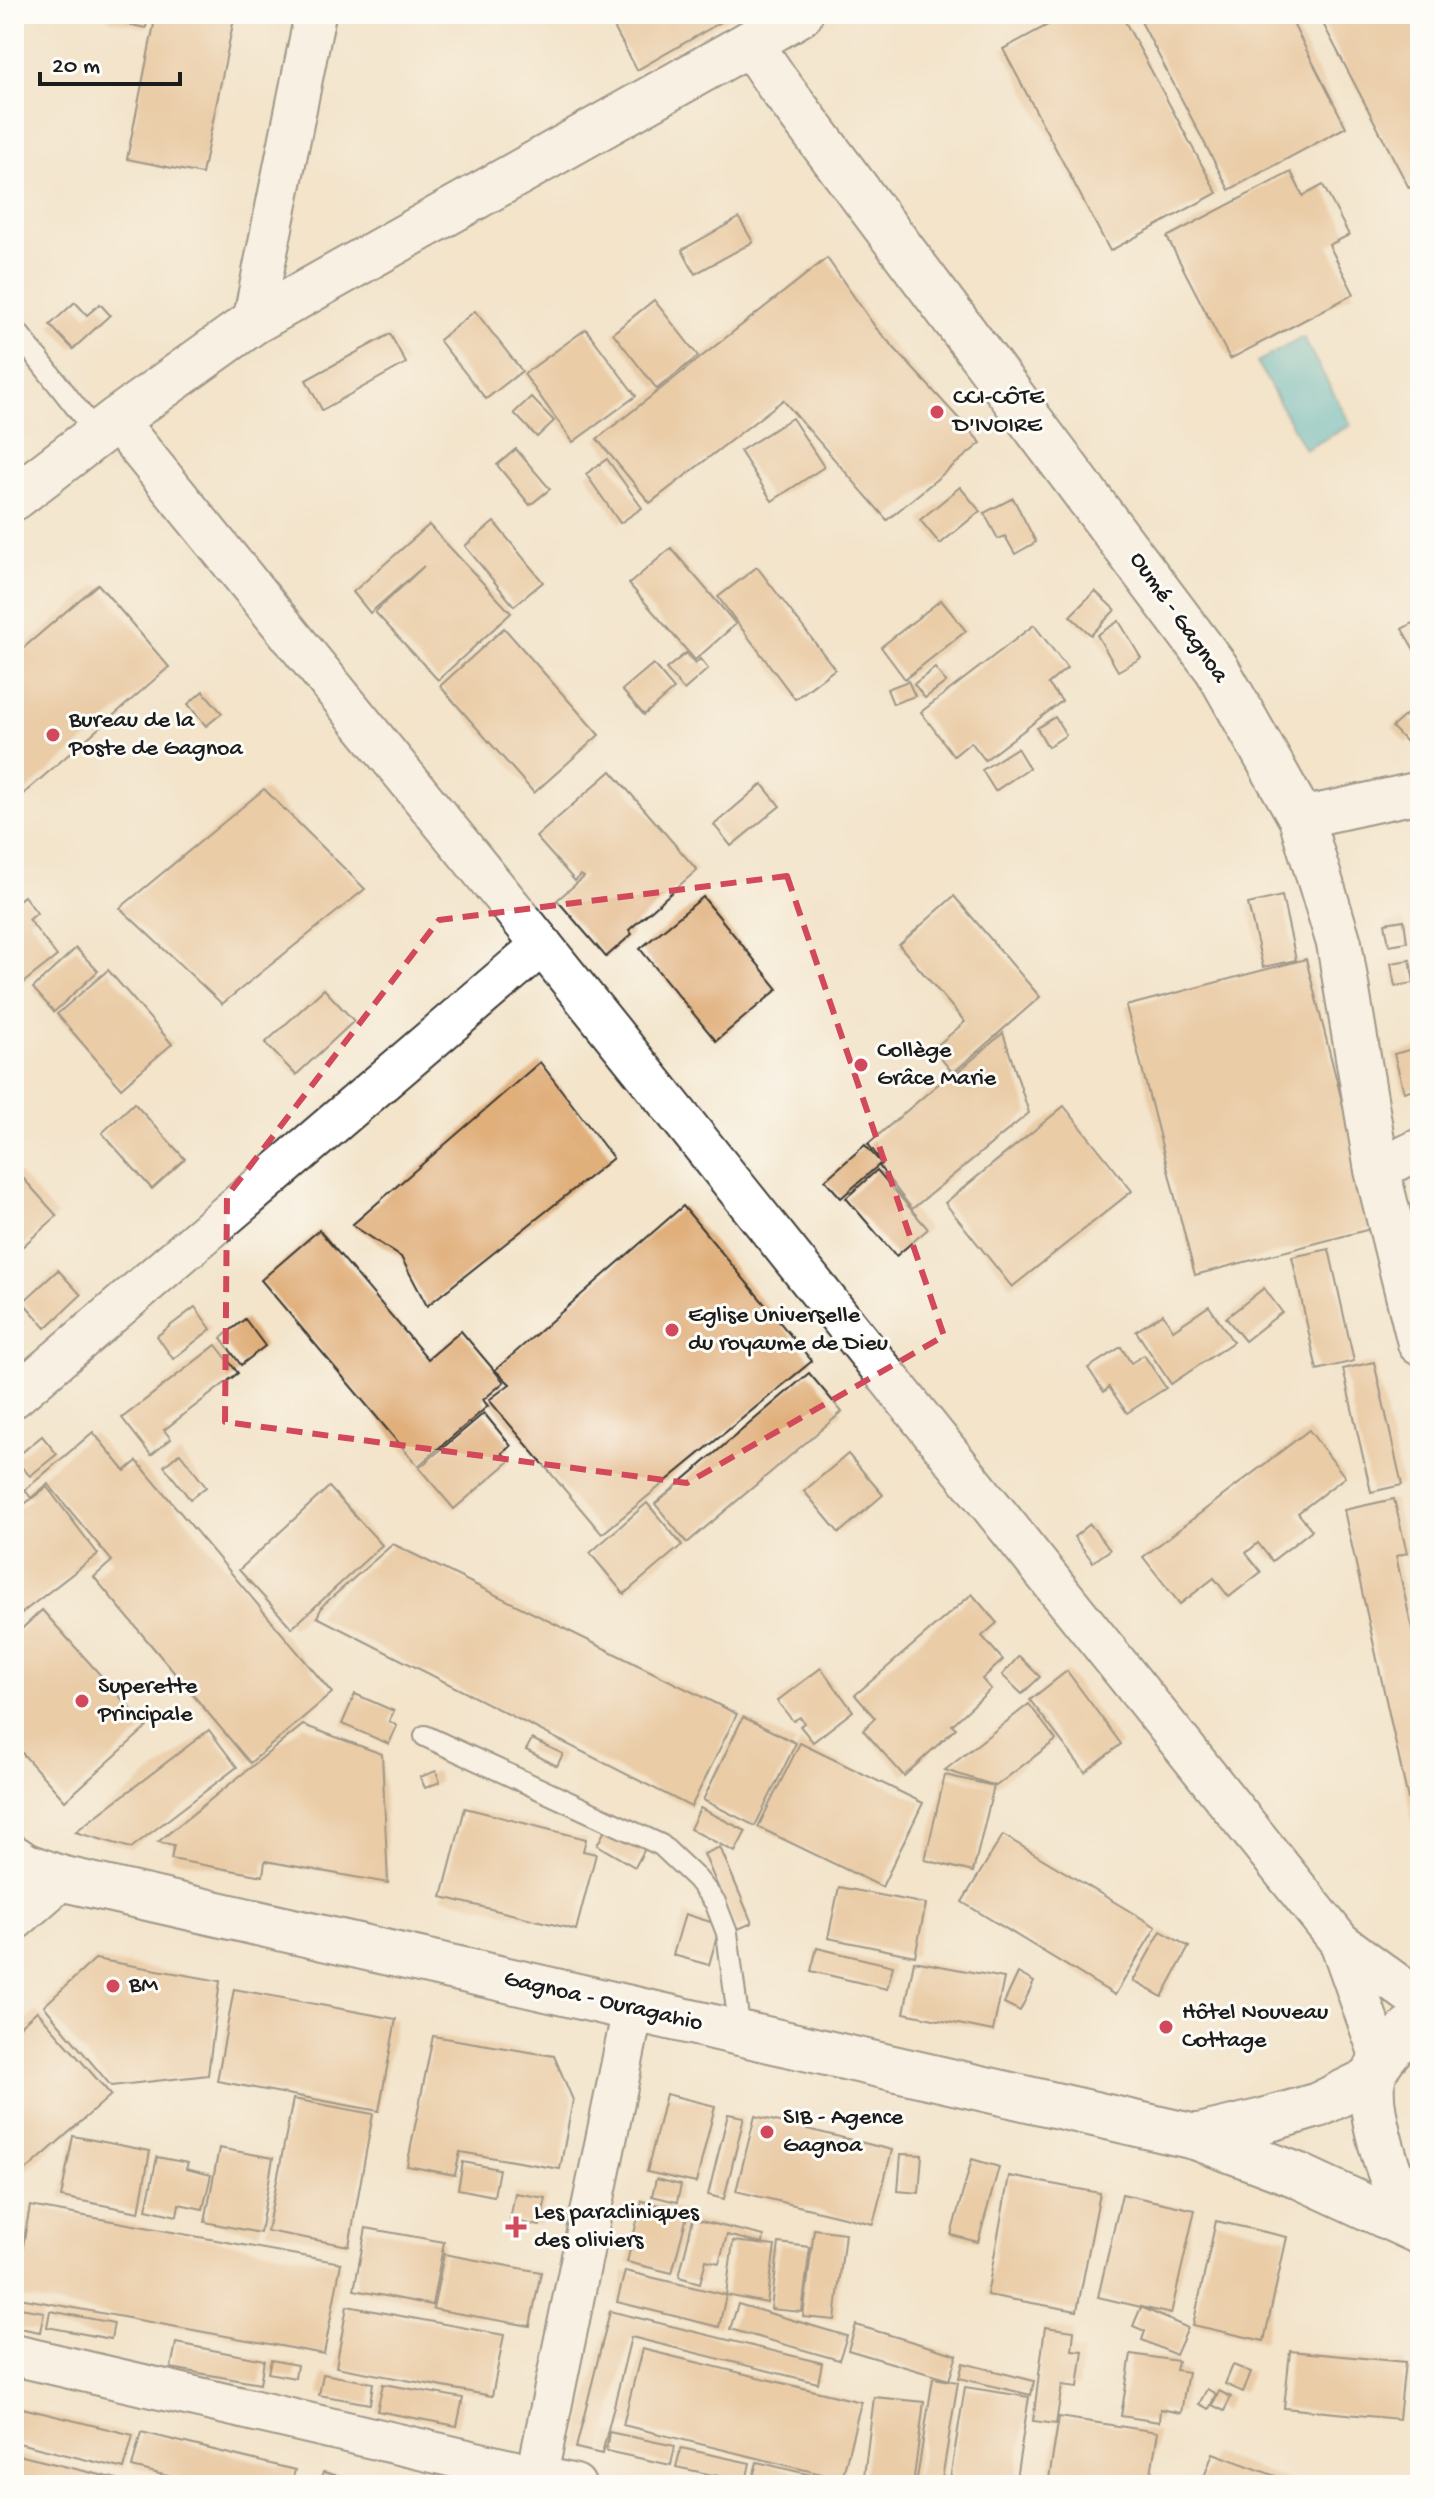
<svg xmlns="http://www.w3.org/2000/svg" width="1434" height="2499" font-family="'Gochi Hand',sans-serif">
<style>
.water{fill:#4dbac9;stroke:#346b72;stroke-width:2}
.building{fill:#e0af7a}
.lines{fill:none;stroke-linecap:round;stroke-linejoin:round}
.service-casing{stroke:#3c3a36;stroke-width:24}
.minor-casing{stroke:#3c3a36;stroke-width:44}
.tertiary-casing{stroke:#3c3a36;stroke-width:48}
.secondary-casing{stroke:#3c3a36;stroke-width:48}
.primary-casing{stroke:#3c3a36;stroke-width:48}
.service{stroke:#fff;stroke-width:20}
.minor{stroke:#fff;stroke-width:40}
.tertiary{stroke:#fff;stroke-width:44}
.secondary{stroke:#fff;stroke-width:44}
.primary{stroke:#fff;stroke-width:44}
.marked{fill:none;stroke:#d1495b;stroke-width:6;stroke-dasharray:16 10;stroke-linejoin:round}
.poi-dot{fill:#d1495b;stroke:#fdfcf7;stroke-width:3}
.labels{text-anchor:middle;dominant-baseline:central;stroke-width:6;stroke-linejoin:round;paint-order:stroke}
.poi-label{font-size:24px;fill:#1c1c1c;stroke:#fdfcf7;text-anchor:start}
.street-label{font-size:24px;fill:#1c1c1c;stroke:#fdfcf7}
</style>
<rect width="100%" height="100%" fill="#fdfcf7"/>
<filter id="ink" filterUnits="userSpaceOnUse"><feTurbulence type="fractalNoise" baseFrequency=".0125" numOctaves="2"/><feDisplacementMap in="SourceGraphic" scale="16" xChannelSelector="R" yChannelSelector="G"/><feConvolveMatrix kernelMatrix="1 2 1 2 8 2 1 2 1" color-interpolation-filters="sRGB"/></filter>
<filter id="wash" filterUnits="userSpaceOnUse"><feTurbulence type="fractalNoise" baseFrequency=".006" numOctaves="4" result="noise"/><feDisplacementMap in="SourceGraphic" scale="32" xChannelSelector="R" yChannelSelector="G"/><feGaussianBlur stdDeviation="1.8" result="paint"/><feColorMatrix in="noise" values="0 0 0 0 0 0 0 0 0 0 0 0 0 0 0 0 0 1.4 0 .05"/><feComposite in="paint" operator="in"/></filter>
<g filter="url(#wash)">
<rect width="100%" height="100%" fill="#f3e4ca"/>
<polygon class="water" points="1303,337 1351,425 1305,450 1257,362"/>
<g id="blocks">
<g class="building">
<polygon points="109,14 148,14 146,28 108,20"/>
<polygon points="156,14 235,14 202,174 127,159"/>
<polygon points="615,14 735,14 637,70 609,18"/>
<polygon points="1068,14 1121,14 1217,193 1110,251 1003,49"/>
<polygon points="1137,14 1288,14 1346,127 1229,190"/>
<polygon points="1318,14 1420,14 1420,182 1409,188"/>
<polygon points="1291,172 1303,196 1323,185 1349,235 1329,245 1354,294 1230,359 1167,237"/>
<polygon points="739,218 753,242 695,274 682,250"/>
<polygon points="827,258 876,328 981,443 887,520 783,400 650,503 597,439"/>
<polygon points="654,300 698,356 657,389 613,333"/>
<polygon points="75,302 87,315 100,304 110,315 73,349 50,325"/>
<polygon points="475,311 522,371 486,399 439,340"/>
<polygon points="586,329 636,396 573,442 524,374"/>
<polygon points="390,334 406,363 322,410 306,380"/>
<polygon points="531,397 554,421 537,437 514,413"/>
<polygon points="792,418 824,467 772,501 740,451"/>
<polygon points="516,449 550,489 530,505 497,465"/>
<polygon points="607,459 642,508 620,523 586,474"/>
<polygon points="960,487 980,511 940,544 920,520"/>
<polygon points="1013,498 1036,542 1015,554 1005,536 998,539 984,513"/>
<polygon points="494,522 543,582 514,606 465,546"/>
<polygon points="429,525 511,613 438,680 375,612 424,566 370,613 353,592"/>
<polygon points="671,548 736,624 695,660 629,584"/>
<polygon points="757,567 835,669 795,699 718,597"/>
<polygon points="98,584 169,667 14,802 14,656"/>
<polygon points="1095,591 1115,610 1091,635 1070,616"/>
<polygon points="941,600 966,631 905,679 881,647"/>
<polygon points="1420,619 1420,660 1402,629"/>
<polygon points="1119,621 1141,658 1118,671 1097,635"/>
<polygon points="1034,625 1067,668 1048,684 1062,701 985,760 971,742 954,756 921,712"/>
<polygon points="504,628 599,735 534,793 440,686"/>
<polygon points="686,653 695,664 700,659 708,669 684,690 666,669"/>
<polygon points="653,664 674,689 644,715 622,690"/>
<polygon points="935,668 946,682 925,698 914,684"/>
<polygon points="908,681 915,696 893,704 887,689"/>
<polygon points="203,691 222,713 206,726 188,704"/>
<polygon points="1407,714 1420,729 1407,743 1392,727"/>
<polygon points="1055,717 1066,735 1048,747 1037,728"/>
<polygon points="1017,748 1029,768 995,791 982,770"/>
<polygon points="611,771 697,870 629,930 632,934 606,957 557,900 584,877 581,875 575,881 536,837"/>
<polygon points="762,784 780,806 731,846 714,825"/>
<polygon points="264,789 365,889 222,1004 120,908"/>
<polygon points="24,896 37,913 29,920 57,956 14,990 14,904"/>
<polygon points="954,896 1040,997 953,1073 933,1049 965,1022 899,945"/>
<polygon points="1282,896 1296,960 1263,967 1248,904"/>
<polygon points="703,897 778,989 716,1041 640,949"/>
<polygon points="1404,920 1407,942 1389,945 1385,923"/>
<polygon points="76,948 98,971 54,1012 33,988"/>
<polygon points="1306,959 1374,1228 1195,1275 1126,1006"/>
<polygon points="1410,960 1414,983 1395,986 1391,963"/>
<polygon points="108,970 172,1044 121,1088 57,1014"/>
<polygon points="324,989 354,1021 296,1075 265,1043"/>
<polygon points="1003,1033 1029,1113 912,1209 879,1166 883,1163 868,1144 950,1074 952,1077"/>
<polygon points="1420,1047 1420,1087 1404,1092 1394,1054"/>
<polygon points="540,1062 613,1158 427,1306 401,1257 352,1225"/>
<polygon points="134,1103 185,1159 152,1189 102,1133"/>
<polygon points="1064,1106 1132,1191 1012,1287 945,1203"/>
<polygon points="865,1145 881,1163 841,1198 825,1180"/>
<polygon points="14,1168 57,1216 14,1254"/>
<polygon points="877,1170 928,1229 896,1256 846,1198"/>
<polygon points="683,1206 812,1361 602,1534 489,1400 510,1384 495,1370"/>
<polygon points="319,1230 428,1359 461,1331 504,1382 483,1400 488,1406 418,1466 261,1280"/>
<polygon points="1329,1249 1354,1361 1317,1370 1292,1257"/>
<polygon points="58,1270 81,1295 46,1328 23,1302"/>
<polygon points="1264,1288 1282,1312 1245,1341 1226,1318"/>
<polygon points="1209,1306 1233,1342 1171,1384 1136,1331 1163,1314 1173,1330"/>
<polygon points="195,1307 211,1329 173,1359 157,1336"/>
<polygon points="245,1319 265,1346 241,1365 221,1338"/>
<polygon points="216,1345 238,1373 164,1430 171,1439 151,1455 122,1418"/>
<polygon points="1121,1347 1131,1363 1144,1355 1166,1388 1127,1413 1109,1387 1104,1392 1088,1368"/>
<polygon points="1374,1362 1402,1485 1371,1492 1343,1369"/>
<polygon points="809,1373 842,1412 687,1543 655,1504"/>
<polygon points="484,1413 511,1446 502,1453 510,1461 454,1509 419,1468"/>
<polygon points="1309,1430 1345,1477 1298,1513 1312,1530 1272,1561 1258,1543 1246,1553 1261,1572 1229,1597 1214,1578 1180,1604 1143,1557"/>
<polygon points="93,1432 125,1471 137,1461 332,1693 250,1763 94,1577 112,1561 48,1484 31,1498 25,1490"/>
<polygon points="42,1436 57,1454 30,1476 14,1459"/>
<polygon points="180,1453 206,1487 190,1499 164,1466"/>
<polygon points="848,1454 883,1495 839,1533 804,1491"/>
<polygon points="47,1487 98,1554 14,1619 14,1512"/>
<polygon points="329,1487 382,1545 292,1628 239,1570"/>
<polygon points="1394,1499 1407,1553 1396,1556 1420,1665 1420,1830 1415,1831 1344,1510"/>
<polygon points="647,1503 682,1545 624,1594 590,1553"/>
<polygon points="1090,1524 1110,1550 1093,1562 1074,1537"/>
<polygon points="393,1544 737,1714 691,1807 317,1617 323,1605"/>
<polygon points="972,1594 997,1623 982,1636 1003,1660 982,1679 991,1689 952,1725 956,1728 904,1776 863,1730 875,1718 855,1695"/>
<polygon points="42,1610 147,1727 65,1801 14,1744 14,1636"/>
<polygon points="1019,1656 1040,1677 1022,1694 1002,1675"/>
<polygon points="821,1668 853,1711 813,1742 800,1726 804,1723 800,1717 793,1721 777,1701"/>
<polygon points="1067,1671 1121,1744 1085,1772 1030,1700"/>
<polygon points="355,1694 394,1711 389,1721 397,1726 389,1744 342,1724"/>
<polygon points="1029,1704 1056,1740 996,1786 945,1770"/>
<polygon points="743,1717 796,1743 755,1826 703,1800"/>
<polygon points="303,1725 382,1754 388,1883 265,1861 263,1876 171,1859 174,1845 158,1842"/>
<polygon points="209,1730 237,1767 131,1848 75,1832"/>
<polygon points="532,1739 563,1754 557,1766 526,1750"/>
<polygon points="800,1743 923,1803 882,1887 758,1827"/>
<polygon points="436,1771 440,1782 425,1788 420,1777"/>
<polygon points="945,1775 994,1786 973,1872 925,1860"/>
<polygon points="465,1808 586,1839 583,1851 596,1854 576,1930 442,1897"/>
<polygon points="700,1808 746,1831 735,1852 690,1829"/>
<polygon points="608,1825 646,1847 635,1867 597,1845"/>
<polygon points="1003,1835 1156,1927 1115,1995 962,1902"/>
<polygon points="720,1847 752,1923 736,1930 704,1854"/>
<polygon points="839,1887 926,1904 915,1956 828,1938"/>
<polygon points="685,1914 720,1925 709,1965 673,1955"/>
<polygon points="1161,1931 1189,1947 1162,1997 1133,1981"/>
<polygon points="817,1948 893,1966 887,1989 811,1971"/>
<polygon points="95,1959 220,1981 208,2075 111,2086 44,2006"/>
<polygon points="914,1961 1004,1978 993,2031 904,2013"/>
<polygon points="1018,1973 1034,1982 1020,2011 1004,2003"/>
<polygon points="234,1989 396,2019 379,2111 217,2081"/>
<polygon points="37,2011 111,2095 14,2181 14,2031"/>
<polygon points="433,2036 554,2056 573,2100 560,2169 460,2152 455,2175 407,2166"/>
<polygon points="666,2094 715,2106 696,2183 647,2172"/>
<polygon points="293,2099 373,2114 349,2246 267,2231"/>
<polygon points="728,2114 744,2117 724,2199 708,2195"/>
<polygon points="755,2116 892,2150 873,2224 736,2191"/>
<polygon points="73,2136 150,2151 139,2212 61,2197"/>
<polygon points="219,2148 273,2158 260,2233 205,2222"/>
<polygon points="901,2154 922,2155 919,2193 898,2191"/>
<polygon points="157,2157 188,2163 186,2169 211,2175 203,2209 179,2204 177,2216 146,2209"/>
<polygon points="972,2159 999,2167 978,2242 951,2235"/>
<polygon points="463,2162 499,2169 494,2196 458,2189"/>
<polygon points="1009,2176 1100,2193 1077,2311 987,2295"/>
<polygon points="656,2179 681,2185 677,2202 652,2196"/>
<polygon points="515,2193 546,2198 540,2226 510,2220"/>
<polygon points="1122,2194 1195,2210 1171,2314 1098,2297"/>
<polygon points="642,2201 688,2212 672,2273 627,2262"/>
<polygon points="30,2206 341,2263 324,2354 14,2297"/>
<polygon points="693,2219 764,2236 763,2244 727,2235 719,2263 706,2260 700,2283 679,2277"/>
<polygon points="1216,2221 1287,2237 1264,2341 1193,2325"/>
<polygon points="366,2228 444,2242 432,2305 354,2290"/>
<polygon points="814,2229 845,2233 835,2320 803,2317"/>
<polygon points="733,2241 775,2246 767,2303 726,2295"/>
<polygon points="779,2243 810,2247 802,2312 771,2309"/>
<polygon points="444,2254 541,2272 530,2326 433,2309"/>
<polygon points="625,2271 726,2295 719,2327 617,2302"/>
<polygon points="738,2304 847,2336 839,2360 730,2329"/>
<polygon points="347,2306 504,2335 492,2396 336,2367"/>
<polygon points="14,2307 44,2312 40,2332 14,2327"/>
<polygon points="1141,2307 1188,2328 1176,2355 1142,2340 1145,2331 1133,2326"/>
<polygon points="50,2311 114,2323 111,2339 47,2327"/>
<polygon points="610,2311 822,2363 818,2383 631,2337 602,2454 576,2448"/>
<polygon points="856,2325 957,2355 949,2380 848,2350"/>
<polygon points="1045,2327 1074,2331 1072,2350 1083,2351 1078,2387 1062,2385 1056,2424 1033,2421"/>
<polygon points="176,2343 264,2360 260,2384 171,2368"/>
<polygon points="642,2349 861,2402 842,2479 623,2425"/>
<polygon points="1290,2351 1405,2362 1399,2419 1284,2408"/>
<polygon points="1131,2354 1178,2361 1176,2370 1188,2372 1181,2413 1160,2409 1159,2422 1121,2416"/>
<polygon points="271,2360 297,2365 295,2378 268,2373"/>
<polygon points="963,2363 1034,2381 1031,2395 959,2378"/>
<polygon points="1233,2365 1251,2372 1243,2392 1225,2384"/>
<polygon points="323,2374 373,2383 370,2404 319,2395"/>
<polygon points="933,2378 958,2382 941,2485 916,2485"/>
<polygon points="383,2384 463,2398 457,2426 377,2411"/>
<polygon points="965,2387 1029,2397 1015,2485 949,2485"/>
<polygon points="1207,2389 1216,2394 1209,2409 1199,2404"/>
<polygon points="1219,2391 1231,2397 1224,2411 1212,2405"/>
<polygon points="874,2397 924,2402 913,2485 863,2484"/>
<polygon points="14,2406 133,2435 124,2469 14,2442"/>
<polygon points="1059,2417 1158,2432 1149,2485 1048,2485"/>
<polygon points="141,2432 295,2470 291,2485 204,2485 132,2467"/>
<polygon points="609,2432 675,2446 671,2465 606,2451"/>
<polygon points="681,2448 750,2463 746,2482 676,2467"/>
<polygon points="1213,2453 1300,2485 1201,2485"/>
<polygon points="14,2454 117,2479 115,2485 14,2485"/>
<polygon points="757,2462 850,2484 850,2485 751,2485"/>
<polygon points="323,2472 372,2484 372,2485 320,2485"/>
</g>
</g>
</g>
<g filter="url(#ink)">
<use href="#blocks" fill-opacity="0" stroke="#3c3a36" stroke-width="2"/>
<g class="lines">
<defs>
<g id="service">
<polyline points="14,328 97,434"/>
<polyline points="425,1736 661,1845 697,1879 715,1902 727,1933 740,2033"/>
</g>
<g id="minor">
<polyline points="253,322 315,14"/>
<polyline points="116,420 542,945 1340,1942 1420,2001"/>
<polyline points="1301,818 1420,792"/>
<polyline points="1377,1170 1420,1149"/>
<polyline points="14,1397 542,945"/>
<polyline points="1340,1942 1382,2061"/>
<polyline points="14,2355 575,2485"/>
<polyline points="537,2475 633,2009"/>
</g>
<g id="tertiary">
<polyline points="14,498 116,420 253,322 750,43"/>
<polyline points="14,1918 60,1878"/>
</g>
<g id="secondary">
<polyline points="14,1858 24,1865 60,1878 1195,2137 1297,2175 1420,2232"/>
<polyline points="1195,2137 1263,2121 1318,2105 1373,2078"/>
</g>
<g id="primary">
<polyline points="800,14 750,43 778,84 1217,669 1301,818 1339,943 1377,1170 1420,1343"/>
<path d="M1420 2021C1405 2033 1377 2058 1373 2078 1367 2104 1386 2169 1399 2193 1404 2204 1413 2214 1420 2224"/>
</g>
</defs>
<use href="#service" class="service-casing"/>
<use href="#minor" class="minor-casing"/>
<use href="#tertiary" class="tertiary-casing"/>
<use href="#secondary" class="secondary-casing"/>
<use href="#primary" class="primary-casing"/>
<use href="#service" class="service"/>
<use href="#minor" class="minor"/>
<use href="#tertiary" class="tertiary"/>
<use href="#secondary" class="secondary"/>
<use href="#primary" class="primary"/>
</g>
</g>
<path d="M0 0H1434V2499H0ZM787 876 944 1336 687 1483 225 1422 227 1196 439 920Z" fill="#f3e4ca" fill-opacity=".55" fill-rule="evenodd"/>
<path class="marked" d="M787 876 944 1336 687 1483 225 1422 227 1196 439 920Z"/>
<g class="poi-dot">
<circle cx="937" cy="412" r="8"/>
<circle cx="53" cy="735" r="8"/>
<circle cx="861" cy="1065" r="8"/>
<circle cx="672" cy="1330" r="8"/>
<circle cx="82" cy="1701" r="8"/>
<circle cx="113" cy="1986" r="8"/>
<circle cx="1166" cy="2027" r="8"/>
<circle cx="767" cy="2132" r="8"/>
<path d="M512 2215h8v8h8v8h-8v8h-8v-8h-8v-8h8z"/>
</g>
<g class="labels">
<g class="poi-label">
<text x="953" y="398">CCI-CÔTE<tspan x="953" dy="28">D'IVOIRE</tspan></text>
<text x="69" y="721">Bureau de la<tspan x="69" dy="28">Poste de Gagnoa</tspan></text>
<text x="877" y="1051">Collège<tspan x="877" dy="28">Grâce Marie</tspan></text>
<text x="688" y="1316">Eglise Universelle<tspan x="688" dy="28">du royaume de Dieu</tspan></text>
<text x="98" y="1687">Superette<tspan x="98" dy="28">Principale</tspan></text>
<text x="129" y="1986">BM</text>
<text x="1182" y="2013">Hôtel Nouveau<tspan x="1182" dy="28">Cottage</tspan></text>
<text x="783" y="2118">SIB - Agence<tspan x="783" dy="28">Gagnoa</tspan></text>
<text x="534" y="2213">Les paracliniques<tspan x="534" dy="28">des oliviers</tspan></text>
</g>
<g class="street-label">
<text transform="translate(1178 618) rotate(55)">Oumé - Gagnoa</text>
<text transform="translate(603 2002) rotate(13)">Gagnoa - Ouragahio</text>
</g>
</g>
<rect width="1434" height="2499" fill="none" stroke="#fdfcf7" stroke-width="48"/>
<path d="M40 72v12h140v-12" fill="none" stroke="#1c1c1c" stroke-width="4"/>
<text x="52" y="72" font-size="24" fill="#1c1c1c" stroke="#fdfcf7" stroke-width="6" paint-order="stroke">20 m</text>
</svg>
